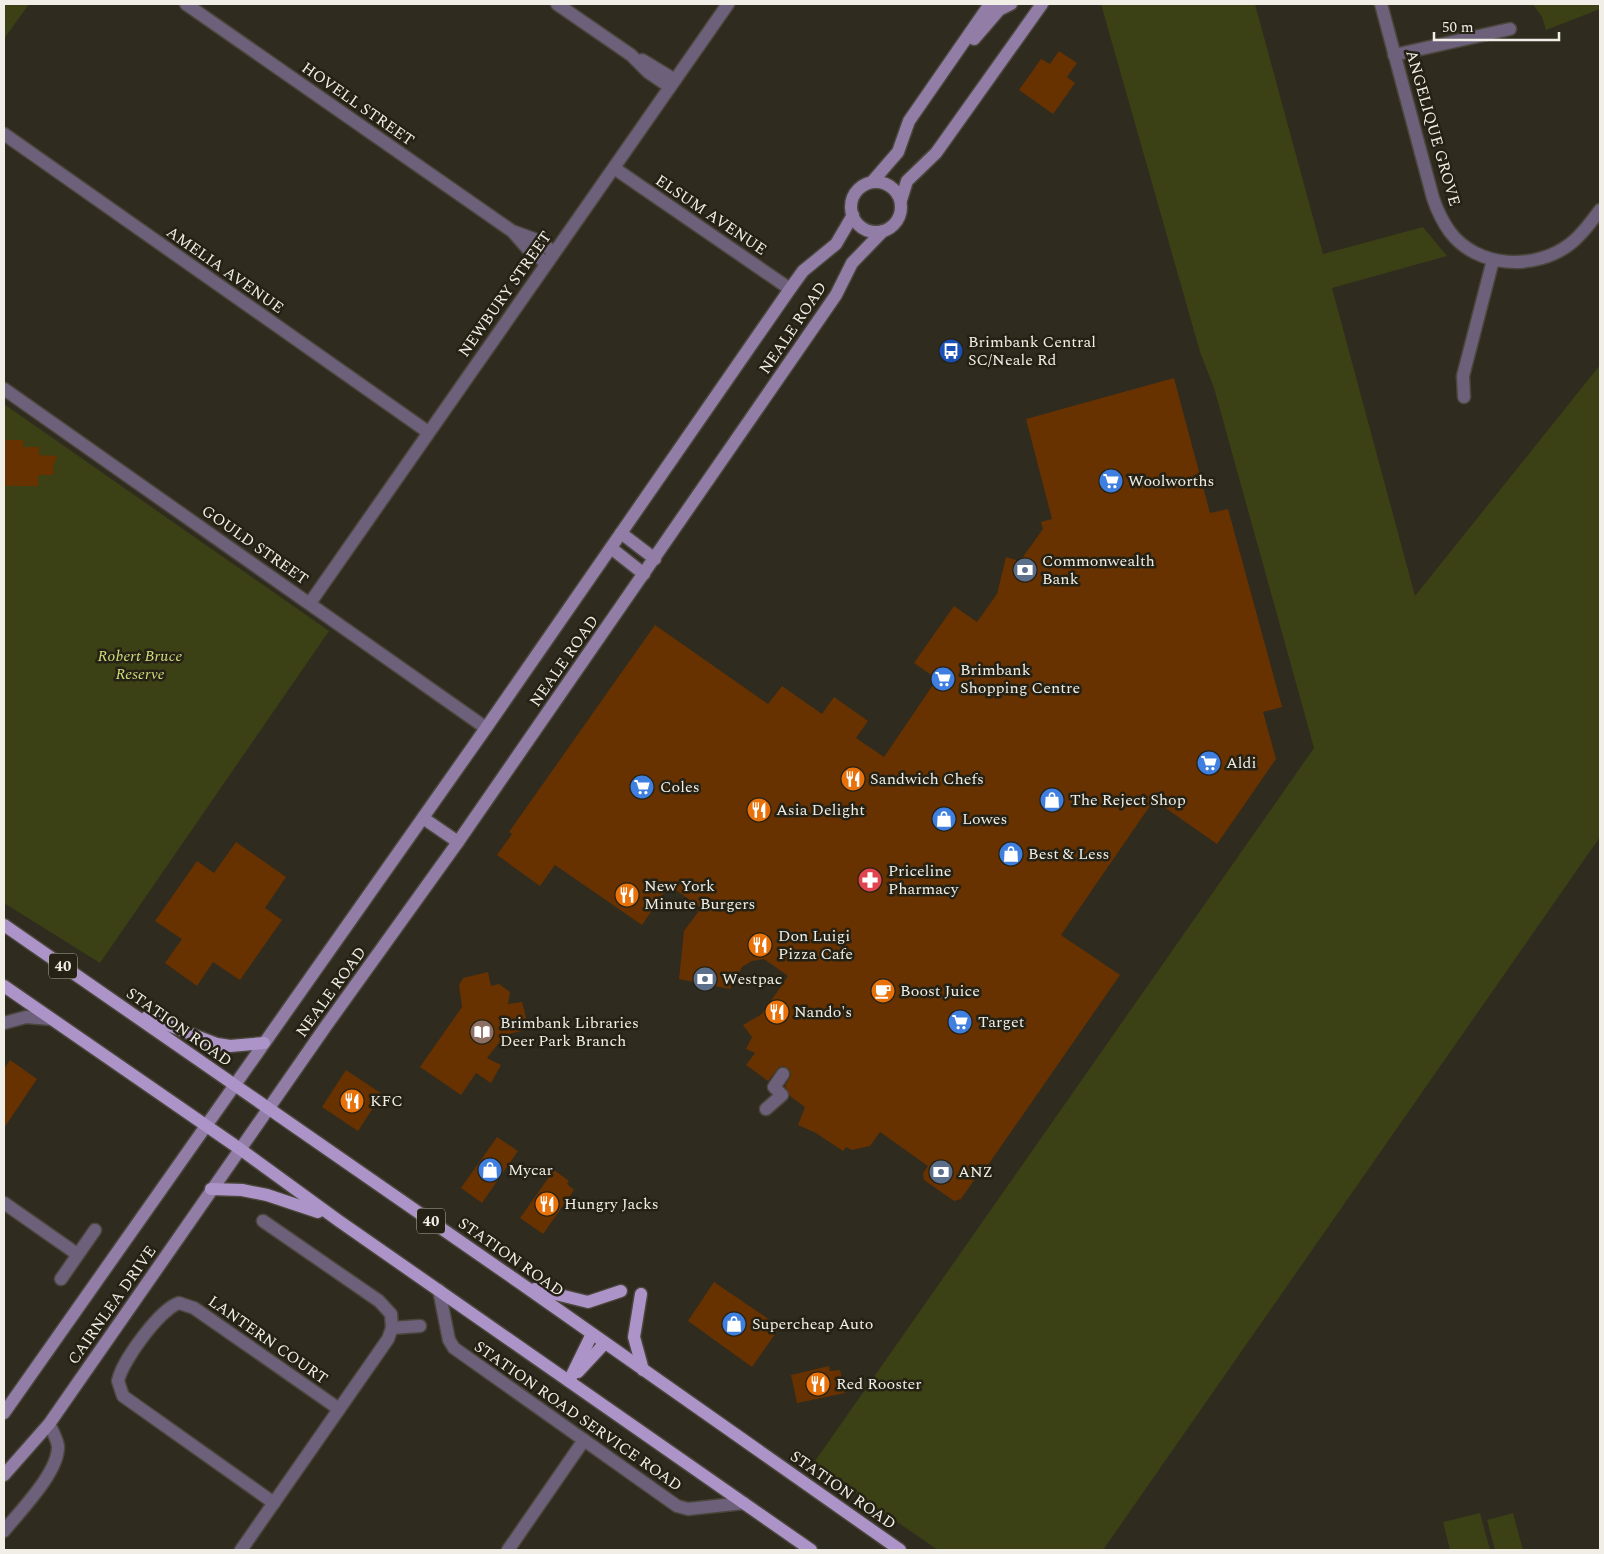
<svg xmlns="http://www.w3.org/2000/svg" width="1604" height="1554" font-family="Spectral,serif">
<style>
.green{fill:#3b4015}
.building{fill:#673200}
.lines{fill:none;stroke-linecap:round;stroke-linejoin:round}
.street-casing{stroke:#4a463b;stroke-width:15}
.secondary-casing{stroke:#4a463b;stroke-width:15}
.primary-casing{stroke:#4a463b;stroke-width:15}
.street{stroke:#6c607a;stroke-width:12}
.secondary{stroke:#917da6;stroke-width:12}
.primary{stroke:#ad94c8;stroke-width:12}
.labels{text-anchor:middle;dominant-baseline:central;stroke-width:5;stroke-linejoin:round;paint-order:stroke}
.shield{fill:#252115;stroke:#b3b0a7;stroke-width:1}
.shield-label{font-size:15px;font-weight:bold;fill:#f0eee6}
.street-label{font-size:16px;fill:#f0eee6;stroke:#252115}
.poi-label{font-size:16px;fill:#f0eee6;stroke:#252115;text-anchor:start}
.park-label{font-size:16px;font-style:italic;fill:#d0dc79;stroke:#252115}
</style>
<rect width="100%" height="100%" fill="#2f2b1f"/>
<g class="green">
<polygon points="4,4 29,4 4,39"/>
<polygon points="1101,4 1255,4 1323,254 1423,227 1447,256 1332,288 1415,596 1600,365 1600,837 1103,1550 938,1550 813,1464 1314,748 1214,388 1200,352"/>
<polygon points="1533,4 1600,4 1600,9 1546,30 1542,17"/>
<polygon points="4,404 329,631 100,963 4,903"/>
<polygon points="1480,1513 1490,1550 1450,1550 1443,1522"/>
<polygon points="1513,1513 1523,1550 1495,1550 1487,1520"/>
</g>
<g class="building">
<polygon points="1059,51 1077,63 1067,77 1075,83 1053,114 1019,90 1041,59 1050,64"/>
<polygon points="1174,378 1210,513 1228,509 1282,707 1263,712 1276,759 1217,844 1154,800 1061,935 1120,975 981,1175 979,1173 961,1199 954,1201 924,1180 923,1173 928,1166 880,1132 870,1146 852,1150 846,1147 843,1151 816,1133 798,1125 805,1107 790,1096 785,1086 791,1075 790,1070 784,1066 779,1067 768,1081 746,1065 755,1053 746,1049 752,1037 743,1025 762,1014 788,976 764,959 752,961 742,967 730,989 679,979 684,931 701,908 669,885 642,925 555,865 540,886 497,855 512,834 509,832 655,625 768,704 782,686 822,714 834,697 868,721 856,738 884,757 937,679 914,663 930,640 954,606 977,622 997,594 1006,557 1020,561 1043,529 1041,522 1052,519 1026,419"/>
<polygon points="4,440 23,440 23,447 39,447 39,455 57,456 53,467 54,475 38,475 38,486 4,486"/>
<polygon points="236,842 286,877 265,908 282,920 240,980 213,962 197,986 165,963 182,939 155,921 197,861 214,873"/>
<polygon points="488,972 491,986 499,984 510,992 508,1004 522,1002 529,1029 505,1035 487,1058 501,1065 491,1083 476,1073 461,1095 420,1067 462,1007 459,985 463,978"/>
<polygon points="10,1060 37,1079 4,1128 4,1069"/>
<polygon points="346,1070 382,1094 358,1131 322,1107"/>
<polygon points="497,1137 518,1151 482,1203 461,1188"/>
<polygon points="554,1170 569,1181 567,1184 574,1190 543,1234 520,1218"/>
<polygon points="714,1282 780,1327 752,1367 688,1321"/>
<polygon points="829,1366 830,1371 840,1370 845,1393 797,1403 791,1375"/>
</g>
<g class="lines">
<defs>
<g id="street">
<polyline points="186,4 512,231 534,239 554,252"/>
<polyline points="557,4 631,55 648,72 670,87"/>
<path d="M1381 4 1433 198C1437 210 1442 221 1450 232 1477 268 1535 271 1570 244 1582 235 1591 222 1600 210"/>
<polyline points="1394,55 1510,29"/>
<polyline points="642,60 675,80"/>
<polyline points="4,134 428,432"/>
<polyline points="614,168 790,289"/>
<polyline points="514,233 527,248 546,263"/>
<polyline points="4,389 486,728"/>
<polyline points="1464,397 1463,376 1493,260"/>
<polyline points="310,603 728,4"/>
<polyline points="4,1023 26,1017 51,1019"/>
<polyline points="766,1109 782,1095 774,1087 783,1074"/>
<polyline points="4,1203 77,1254"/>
<polyline points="263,1221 379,1301 391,1314 392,1328"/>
<polyline points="61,1279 95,1230"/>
<polyline points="439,1290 449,1340 454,1348 677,1506 688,1509 744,1503"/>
<path d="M274 1503 123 1396 118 1381C122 1361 160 1309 179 1303L194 1308 339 1409"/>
<path d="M4 1531C20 1511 59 1472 58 1446 57 1439 52 1430 49 1424"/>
<polyline points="241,1550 388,1339 392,1328 420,1326"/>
<polyline points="508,1550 584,1440"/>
</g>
<g id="secondary">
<polyline points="974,39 999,10 1011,4"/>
<circle cx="876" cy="207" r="25"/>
<polyline points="872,182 898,152 909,121 990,4"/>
<polyline points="901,200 907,181 936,153 1042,4"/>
<polyline points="621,533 655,559"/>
<polyline points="611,548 644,574"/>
<polyline points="423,818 458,842"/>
<polyline points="4,1413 486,728 790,289 803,271 836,244 853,215"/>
<polyline points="4,1475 49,1424 326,1026 458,842 836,295 852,263 883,231"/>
</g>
<g id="primary">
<polyline points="4,925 523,1285 900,1550"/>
<polyline points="4,986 240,1149 339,1221 811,1550"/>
<polyline points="147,1017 217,1044 230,1046 264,1043"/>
<polyline points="211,1189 242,1190 267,1195 318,1212"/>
<polyline points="535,1289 588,1302 621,1291"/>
<polyline points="641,1294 634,1337 643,1370"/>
<polyline points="578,1372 605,1343"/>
<polyline points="569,1381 592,1334"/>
</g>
</defs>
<use href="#street" class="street-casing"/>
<use href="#secondary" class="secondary-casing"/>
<use href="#primary" class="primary-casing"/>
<use href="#street" class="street"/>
<use href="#secondary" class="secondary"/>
<use href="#primary" class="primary"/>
</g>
<defs>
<symbol id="bus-disc" viewBox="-11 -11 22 22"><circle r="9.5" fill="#1a4fb4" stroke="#252115"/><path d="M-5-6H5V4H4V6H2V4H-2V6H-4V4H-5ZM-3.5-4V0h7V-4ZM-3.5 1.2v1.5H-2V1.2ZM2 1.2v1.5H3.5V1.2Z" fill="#fff"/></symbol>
<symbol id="supermarket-disc" viewBox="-11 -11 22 22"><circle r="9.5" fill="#3f7fe0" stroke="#252115"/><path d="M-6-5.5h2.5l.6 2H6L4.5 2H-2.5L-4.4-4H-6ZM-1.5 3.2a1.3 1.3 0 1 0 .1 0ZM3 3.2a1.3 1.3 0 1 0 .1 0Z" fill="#fff"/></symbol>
<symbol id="bank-disc" viewBox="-11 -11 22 22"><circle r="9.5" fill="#5c6f8a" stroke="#252115"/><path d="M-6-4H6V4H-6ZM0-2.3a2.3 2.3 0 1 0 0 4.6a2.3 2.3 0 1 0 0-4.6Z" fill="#fff"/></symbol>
<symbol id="restaurant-disc" viewBox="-11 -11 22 22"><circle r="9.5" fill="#e8710a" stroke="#252115"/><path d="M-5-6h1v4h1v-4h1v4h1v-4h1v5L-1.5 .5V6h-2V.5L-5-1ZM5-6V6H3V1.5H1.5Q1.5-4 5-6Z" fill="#fff"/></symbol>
<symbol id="shop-disc" viewBox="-11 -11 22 22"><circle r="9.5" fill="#3f7fe0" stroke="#252115"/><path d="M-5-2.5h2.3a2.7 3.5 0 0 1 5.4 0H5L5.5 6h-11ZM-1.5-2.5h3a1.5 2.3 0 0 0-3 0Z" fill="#fff"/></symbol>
<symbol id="pharmacy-disc" viewBox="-11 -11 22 22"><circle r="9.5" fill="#e0444e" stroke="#252115"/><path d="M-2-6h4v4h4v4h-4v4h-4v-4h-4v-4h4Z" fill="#fff"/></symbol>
<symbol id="cafe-disc" viewBox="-11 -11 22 22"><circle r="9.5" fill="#e8710a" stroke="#252115"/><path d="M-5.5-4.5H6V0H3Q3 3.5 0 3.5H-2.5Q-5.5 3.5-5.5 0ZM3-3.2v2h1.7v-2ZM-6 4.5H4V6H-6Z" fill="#fff"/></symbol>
<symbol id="library-disc" viewBox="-11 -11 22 22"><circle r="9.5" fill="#8d6e63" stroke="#252115"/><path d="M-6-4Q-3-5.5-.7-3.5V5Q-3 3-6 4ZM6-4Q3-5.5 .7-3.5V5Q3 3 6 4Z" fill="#fff"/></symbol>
</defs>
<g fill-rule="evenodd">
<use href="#bus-disc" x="937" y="337" width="28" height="28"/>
<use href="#supermarket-disc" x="1097" y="467" width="28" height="28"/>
<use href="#bank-disc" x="1011" y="556" width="28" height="28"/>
<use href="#supermarket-disc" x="929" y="665" width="28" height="28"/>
<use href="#supermarket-disc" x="1195" y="749" width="28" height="28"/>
<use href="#restaurant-disc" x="839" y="765" width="28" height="28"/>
<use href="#supermarket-disc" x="628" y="773" width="28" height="28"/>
<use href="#shop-disc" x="1038" y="786" width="28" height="28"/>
<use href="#restaurant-disc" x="745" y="796" width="28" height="28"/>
<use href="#shop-disc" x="930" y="805" width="28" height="28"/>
<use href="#shop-disc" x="997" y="840" width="28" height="28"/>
<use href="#pharmacy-disc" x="856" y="866" width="28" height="28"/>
<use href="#restaurant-disc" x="613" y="881" width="28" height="28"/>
<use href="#restaurant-disc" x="746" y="931" width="28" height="28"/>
<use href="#bank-disc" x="691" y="965" width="28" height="28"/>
<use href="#cafe-disc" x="869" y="977" width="28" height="28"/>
<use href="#restaurant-disc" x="763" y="998" width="28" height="28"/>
<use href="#supermarket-disc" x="946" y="1008" width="28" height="28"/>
<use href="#library-disc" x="468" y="1018" width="28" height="28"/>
<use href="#restaurant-disc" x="338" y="1087" width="28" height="28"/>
<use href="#shop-disc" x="476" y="1156" width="28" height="28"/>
<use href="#bank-disc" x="927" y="1158" width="28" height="28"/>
<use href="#restaurant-disc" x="533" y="1190" width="28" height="28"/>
<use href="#shop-disc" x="720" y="1310" width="28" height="28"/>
<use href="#restaurant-disc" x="804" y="1370" width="28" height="28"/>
</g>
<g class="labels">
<g class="shield">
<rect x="49" y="953.5" width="28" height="25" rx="4"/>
<rect x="417" y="1208.5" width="28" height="25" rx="4"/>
</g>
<g class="shield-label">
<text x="63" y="966">40</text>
<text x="431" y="1221">40</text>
</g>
<g class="street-label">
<text transform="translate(358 104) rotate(35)">HOVELL STREET</text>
<text transform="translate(1433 128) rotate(74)">ANGELIQUE GROVE</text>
<text transform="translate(711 215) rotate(34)">ELSUM AVENUE</text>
<text transform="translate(225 270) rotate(35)">AMELIA AVENUE</text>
<text transform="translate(505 294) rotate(-55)">NEWBURY STREET</text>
<text transform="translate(793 328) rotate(-56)">NEALE ROAD</text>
<text transform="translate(255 545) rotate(35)">GOULD STREET</text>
<text transform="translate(564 661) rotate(-55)">NEALE ROAD</text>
<text transform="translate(331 992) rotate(-54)">NEALE ROAD</text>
<text transform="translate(179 1027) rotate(35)">STATION ROAD</text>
<text transform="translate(511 1257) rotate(35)">STATION ROAD</text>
<text transform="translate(112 1305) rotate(-55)">CAIRNLEA DRIVE</text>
<text transform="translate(268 1340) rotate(35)">LANTERN COURT</text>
<text transform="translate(578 1416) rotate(35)">STATION ROAD SERVICE ROAD</text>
<text transform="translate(843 1490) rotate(35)">STATION ROAD</text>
</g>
<g class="poi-label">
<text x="968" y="342">Brimbank Central<tspan x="968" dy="18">SC/Neale Rd</tspan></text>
<text x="1128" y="481">Woolworths</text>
<text x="1042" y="561">Commonwealth<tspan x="1042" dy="18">Bank</tspan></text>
<text x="960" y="670">Brimbank<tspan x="960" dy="18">Shopping Centre</tspan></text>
<text x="1226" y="763">Aldi</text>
<text x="870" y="779">Sandwich Chefs</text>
<text x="660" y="787">Coles</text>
<text x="1070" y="800">The Reject Shop</text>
<text x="776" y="810">Asia Delight</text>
<text x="962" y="819">Lowes</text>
<text x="1028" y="854">Best &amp; Less</text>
<text x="888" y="871">Priceline<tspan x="888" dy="18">Pharmacy</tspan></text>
<text x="644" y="886">New York<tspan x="644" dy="18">Minute Burgers</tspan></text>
<text x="778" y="936">Don Luigi<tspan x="778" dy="18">Pizza Cafe</tspan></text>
<text x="722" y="979">Westpac</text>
<text x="900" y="991">Boost Juice</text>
<text x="794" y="1012">Nando's</text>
<text x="978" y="1022">Target</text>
<text x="500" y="1023">Brimbank Libraries<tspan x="500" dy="18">Deer Park Branch</tspan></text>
<text x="370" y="1101">KFC</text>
<text x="508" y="1170">Mycar</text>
<text x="958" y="1172">ANZ</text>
<text x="564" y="1204">Hungry Jacks</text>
<text x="752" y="1324">Supercheap Auto</text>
<text x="836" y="1384">Red Rooster</text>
</g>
<g class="park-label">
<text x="140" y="656">Robert Bruce<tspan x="140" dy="18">Reserve</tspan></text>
</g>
</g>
<rect width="1604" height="1554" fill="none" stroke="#f0eee6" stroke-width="10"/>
<path d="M1434 32v8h125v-8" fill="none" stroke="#f0eee6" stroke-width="2.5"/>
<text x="1442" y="32" font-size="15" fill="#f0eee6" stroke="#252115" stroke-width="4" paint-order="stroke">50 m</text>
</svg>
